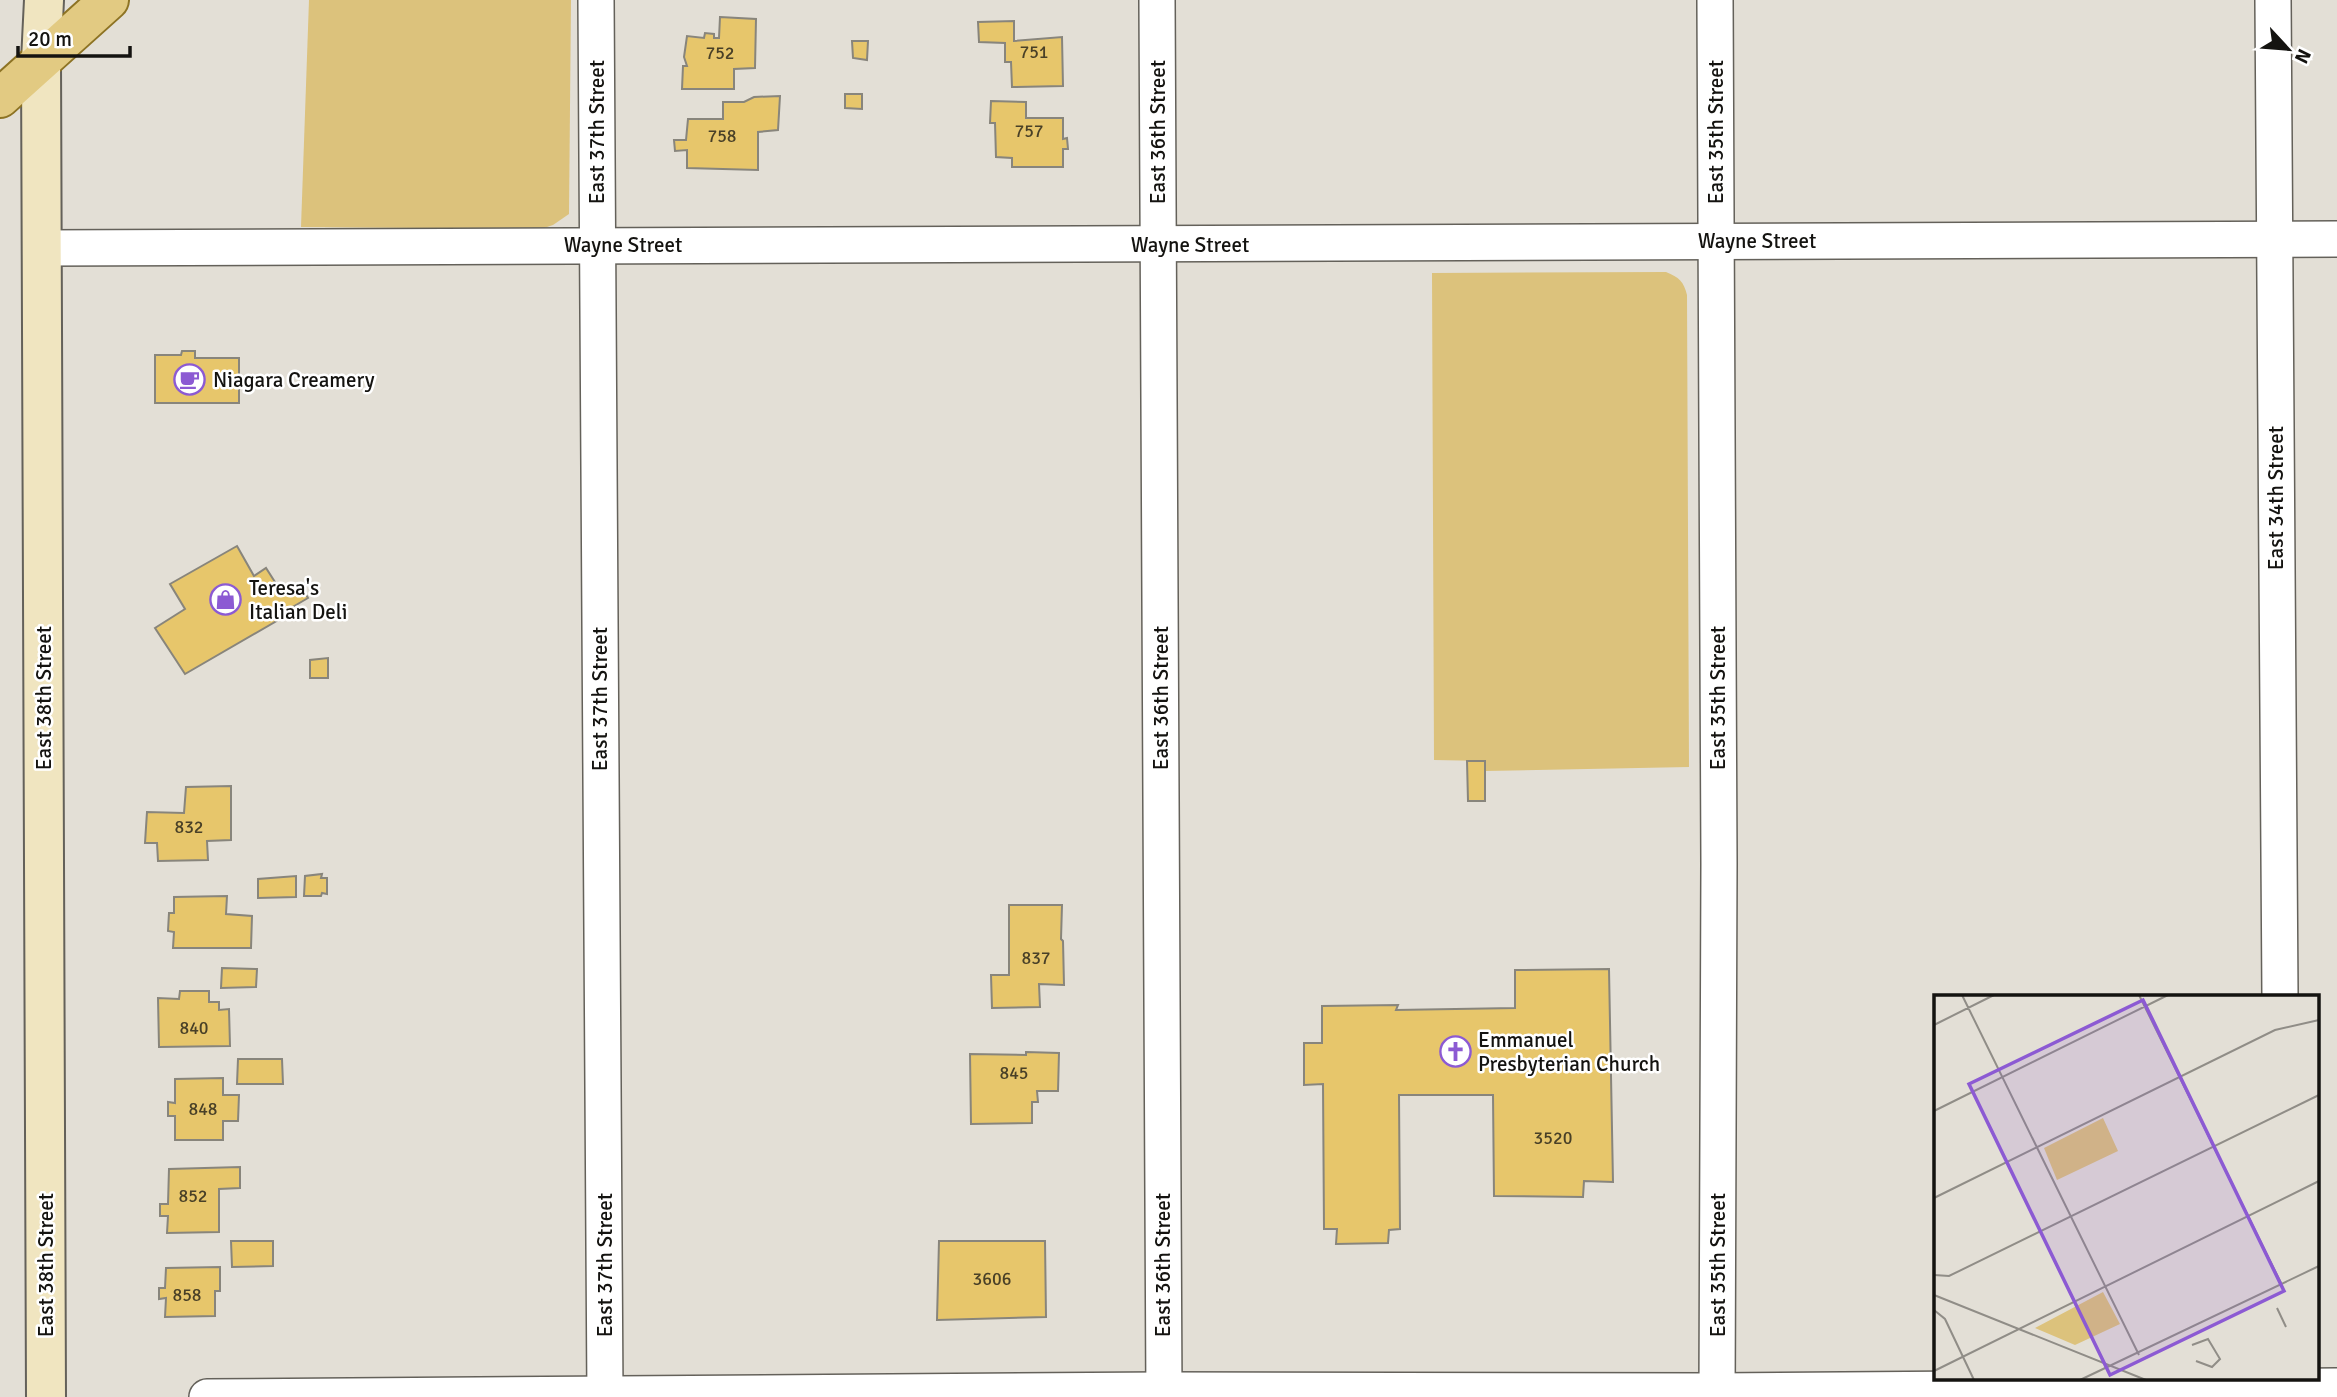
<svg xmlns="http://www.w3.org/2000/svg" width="2337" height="1397" font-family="Signika,sans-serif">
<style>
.green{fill:#dcc27c}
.building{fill:#e7c66b;stroke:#88857c;stroke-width:2}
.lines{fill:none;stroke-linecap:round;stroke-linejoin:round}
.street-casing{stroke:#64615a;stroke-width:38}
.secondary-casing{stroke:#64615a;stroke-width:42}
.primary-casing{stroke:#8d7324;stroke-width:42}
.street{stroke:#fff;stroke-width:35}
.secondary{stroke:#f0e5c0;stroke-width:38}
.primary{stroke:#e2ca82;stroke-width:38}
.labels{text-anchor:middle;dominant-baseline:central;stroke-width:5;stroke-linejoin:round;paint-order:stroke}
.number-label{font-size:18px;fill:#494027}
.street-label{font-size:21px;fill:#141310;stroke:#fff}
.poi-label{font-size:21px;fill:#141310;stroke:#fff;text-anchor:start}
.inset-road{fill:none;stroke:#908d87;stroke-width:2}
.view{fill:#8c5ad3;fill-opacity:0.15;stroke:#8c5ad3;stroke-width:3.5}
.inset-edge{fill:none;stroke:#141310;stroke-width:3.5}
</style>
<rect width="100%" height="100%" fill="#e3dfd6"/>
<g class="green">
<polygon points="309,0 571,0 569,214 553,225 541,229 301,227"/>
<path d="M1666 272C1679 277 1684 282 1687 295L1689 767 1485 771V761L1434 760 1432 273Z"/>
</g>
<g class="building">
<polygon points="720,17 756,19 755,68 734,69 734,89 682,89 683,66 687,66 684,57 687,36 704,38 705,33 714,34 714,38 719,38"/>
<polygon points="1014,21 1014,41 1062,37 1063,86 1012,87 1011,62 1005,62 1005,43 979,42 978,22"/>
<polygon points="852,41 868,41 867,60 853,58"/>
<polygon points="845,94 862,94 862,109 845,108"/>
<polygon points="780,96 778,130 758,132 758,170 687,168 687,150 675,151 674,140 686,140 688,119 723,119 723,102 744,102 754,97"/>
<polygon points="991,101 1026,102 1026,118 1063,118 1063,139 1067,138 1068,149 1063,149 1063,167 1012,167 1012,158 996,157 995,123 990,123"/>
<polygon points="182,351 195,351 195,358 239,358 239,403 155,403 155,355 181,355"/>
<polygon points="237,546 254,576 266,568 282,593 299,583 308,598 279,615 280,619 185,674 155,628 185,609 170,584"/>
<polygon points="328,658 328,678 310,678 310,660"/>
<polygon points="1467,761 1485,761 1485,801 1468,801"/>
<polygon points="231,786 231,840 207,841 208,860 158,861 157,843 145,843 147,812 184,813 186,787"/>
<polygon points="322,874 321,878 327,878 327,894 322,893 321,896 304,896 305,876"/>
<polygon points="296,876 296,897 258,898 258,879"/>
<polygon points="227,896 226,914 252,916 251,948 173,948 174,932 168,931 169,913 174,913 174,897"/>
<polygon points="1009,905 1062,905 1061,939 1063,941 1064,985 1039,984 1040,1007 992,1008 991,975 1009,975"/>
<polygon points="222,968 257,969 256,987 221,988"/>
<polygon points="1609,969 1613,1182 1584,1181 1583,1197 1494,1196 1493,1095 1399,1095 1400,1229 1389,1230 1388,1243 1336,1244 1337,1229 1324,1229 1323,1084 1304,1085 1304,1043 1322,1043 1322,1006 1398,1005 1396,1010 1515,1008 1515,970"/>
<polygon points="180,991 209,991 209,1002 219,1002 219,1010 229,1009 230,1046 159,1047 158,998 179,999"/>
<polygon points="1026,1052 1059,1053 1058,1091 1037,1091 1038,1102 1032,1102 1032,1123 971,1124 970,1054 1026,1055"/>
<polygon points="238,1059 282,1059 283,1084 237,1084"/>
<polygon points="223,1078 223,1095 239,1095 238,1121 223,1121 223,1140 175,1140 175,1116 168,1116 168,1102 175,1103 175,1079"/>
<polygon points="240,1167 240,1188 219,1189 219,1232 167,1233 168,1216 160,1216 160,1204 168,1204 169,1169"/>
<polygon points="231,1241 273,1241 273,1266 232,1267"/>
<polygon points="939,1241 1045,1241 1046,1317 937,1320"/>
<polygon points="220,1267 220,1291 215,1291 215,1316 165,1317 166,1298 159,1299 159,1288 165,1288 166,1268"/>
</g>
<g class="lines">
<defs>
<g id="street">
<polyline points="596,0 605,1397"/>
<polyline points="1157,0 1164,1397"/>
<polyline points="1715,0 1719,864 1717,1397"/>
<polyline points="2273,0 2280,996"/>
<polyline points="42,248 2337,239"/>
<polyline points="207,1397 1164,1390 1717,1391 2337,1386"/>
</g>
<polyline id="secondary" points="44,0 41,61 46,1397"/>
<polyline id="primary" points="0,98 109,0"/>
</defs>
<use href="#street" class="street-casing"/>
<use href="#secondary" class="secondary-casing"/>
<use href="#primary" class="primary-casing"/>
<use href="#street" class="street"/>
<use href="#secondary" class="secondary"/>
<use href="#primary" class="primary"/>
</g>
<defs>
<symbol id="cafe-ring" viewBox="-11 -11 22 22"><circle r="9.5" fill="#fff" stroke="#8c5ad3" stroke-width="1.5"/><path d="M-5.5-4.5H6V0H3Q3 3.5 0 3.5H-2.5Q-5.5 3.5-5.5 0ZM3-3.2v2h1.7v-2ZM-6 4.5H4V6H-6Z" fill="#8c5ad3"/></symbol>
<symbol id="shop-ring" viewBox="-11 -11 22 22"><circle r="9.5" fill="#fff" stroke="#8c5ad3" stroke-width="1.5"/><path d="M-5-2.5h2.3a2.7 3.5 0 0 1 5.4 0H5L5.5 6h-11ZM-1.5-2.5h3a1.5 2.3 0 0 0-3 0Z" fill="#8c5ad3"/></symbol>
<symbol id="church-ring" viewBox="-11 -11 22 22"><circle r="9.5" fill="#fff" stroke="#8c5ad3" stroke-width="1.5"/><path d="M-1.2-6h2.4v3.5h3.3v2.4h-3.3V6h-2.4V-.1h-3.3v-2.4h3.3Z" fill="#8c5ad3"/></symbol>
</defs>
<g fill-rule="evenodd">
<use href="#cafe-ring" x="172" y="362" width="35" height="35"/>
<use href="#shop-ring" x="208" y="582" width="35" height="35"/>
<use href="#church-ring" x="1438" y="1034" width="35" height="35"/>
</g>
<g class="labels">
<g class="number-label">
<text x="1034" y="52">751</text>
<text x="720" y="53">752</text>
<text x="1029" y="131">757</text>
<text x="722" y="136">758</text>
<text x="189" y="827">832</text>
<text x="1036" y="958">837</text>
<text x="194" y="1028">840</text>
<text x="1014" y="1073">845</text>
<text x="203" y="1109">848</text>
<text x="1553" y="1138">3520</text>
<text x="193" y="1196">852</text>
<text x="992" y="1279">3606</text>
<text x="187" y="1295">858</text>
</g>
<g class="street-label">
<text transform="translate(597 132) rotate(-90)">East 37th Street</text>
<text transform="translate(1158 132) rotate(-90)">East 36th Street</text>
<text transform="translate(1716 132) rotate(-90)">East 35th Street</text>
<text x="1757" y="241">Wayne Street</text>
<text x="623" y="245">Wayne Street</text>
<text x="1190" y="245">Wayne Street</text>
<text transform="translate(2276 498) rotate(-90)">East 34th Street</text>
<text transform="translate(44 698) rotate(-90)">East 38th Street</text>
<text transform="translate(1161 698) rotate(-90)">East 36th Street</text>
<text transform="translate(1718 698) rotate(-90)">East 35th Street</text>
<text transform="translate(600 699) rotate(-90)">East 37th Street</text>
<text transform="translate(46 1265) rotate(-90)">East 38th Street</text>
<text transform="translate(605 1265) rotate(-90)">East 37th Street</text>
<text transform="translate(1163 1265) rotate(-90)">East 36th Street</text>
<text transform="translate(1718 1265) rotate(-90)">East 35th Street</text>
</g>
<g class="poi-label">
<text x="213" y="380">Niagara Creamery</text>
<text x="249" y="588">Teresa's<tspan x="249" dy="24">Italian Deli</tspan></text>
<text x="1478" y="1040">Emmanuel<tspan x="1478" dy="24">Presbyterian Church</tspan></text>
</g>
</g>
<g transform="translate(1934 995)">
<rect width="385" height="385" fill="#e3dfd6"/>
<path d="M169 123 184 156 123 185 110 153ZM169 297 186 329 141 350 101 333Z" fill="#dcc27c"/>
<path class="inset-road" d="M28 0 205 360M205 0 348 290M0 30 60 0M0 116 234 0M0 203 341 35 385 25M0 280 15 281 385 100M0 300 212 385M343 313 352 332M0 315 11 324 40 385M258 350 274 344 286 364 278 372 262 366M0 376 385 186M146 385 385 271"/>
<path class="view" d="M209 5 350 296 176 380 35 89Z"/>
<rect width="385" height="385" class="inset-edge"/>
</g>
<g transform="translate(2288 49) rotate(116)" stroke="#ffffff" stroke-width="5" paint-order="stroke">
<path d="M0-5L12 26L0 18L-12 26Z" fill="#141310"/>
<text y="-10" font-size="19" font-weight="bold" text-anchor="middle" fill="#141310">N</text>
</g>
<path d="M18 46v10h112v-10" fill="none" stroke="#141310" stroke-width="3.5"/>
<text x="28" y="46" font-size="21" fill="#141310" stroke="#ffffff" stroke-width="5" paint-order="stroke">20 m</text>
</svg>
